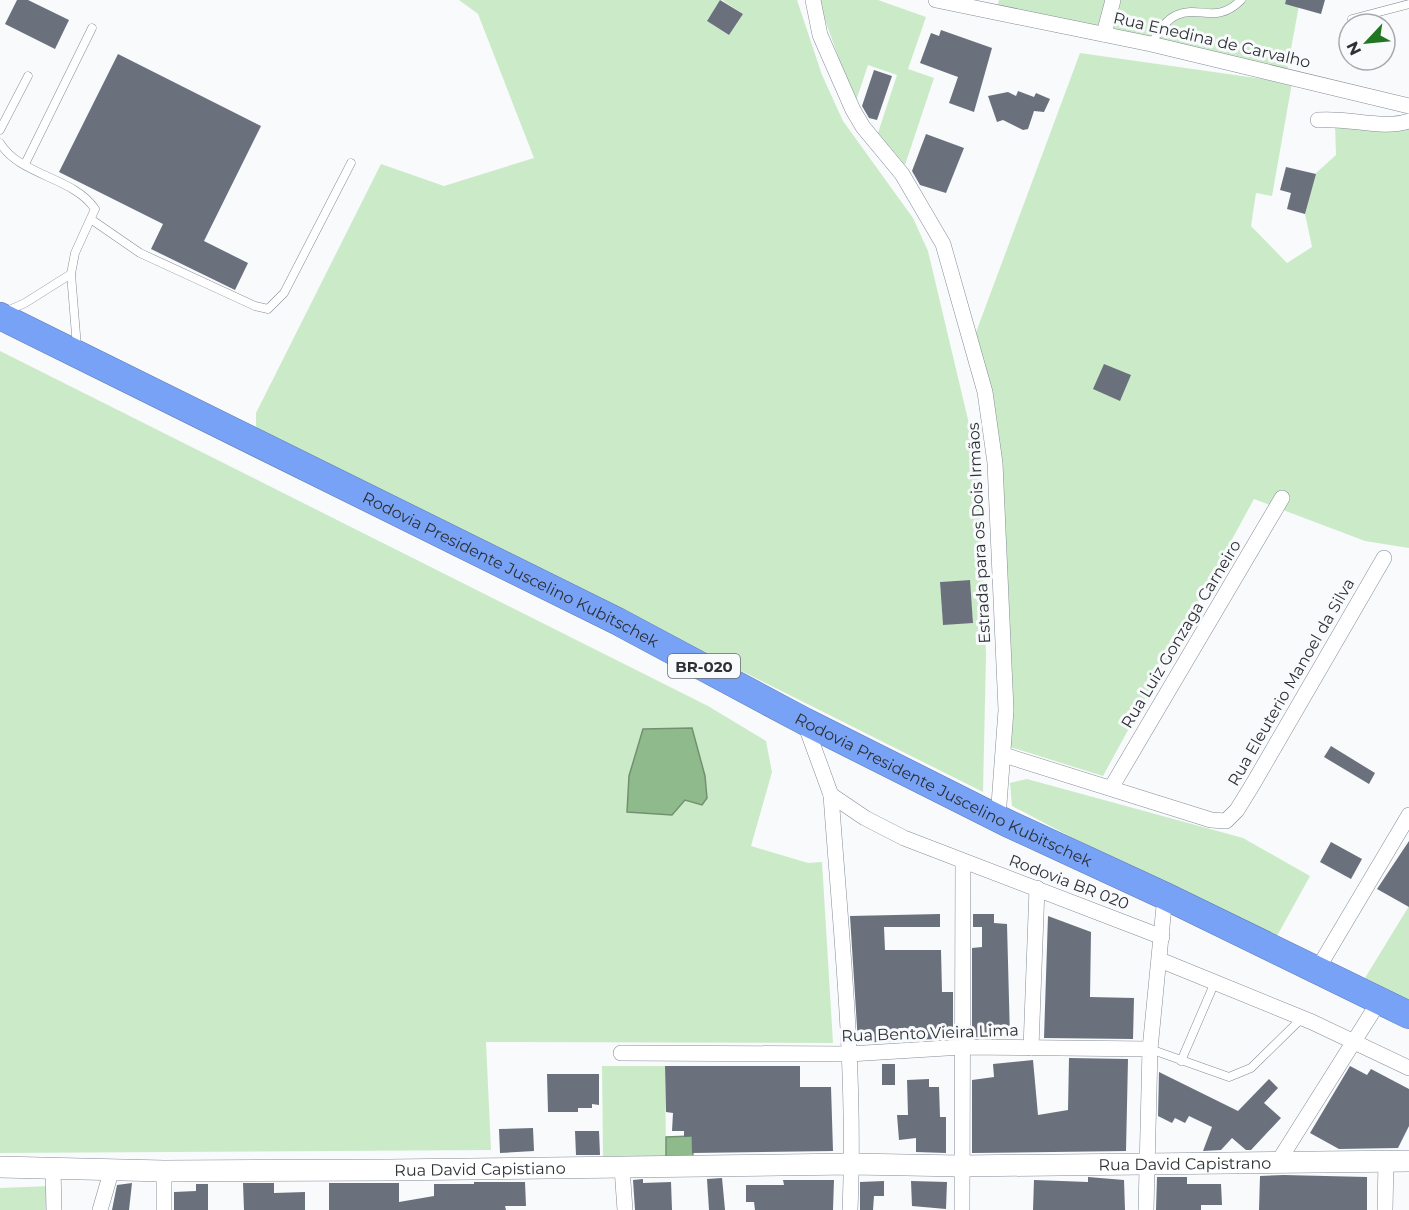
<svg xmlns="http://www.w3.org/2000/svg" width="1409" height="1210" font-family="Montserrat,sans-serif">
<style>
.green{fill:#cbebc8;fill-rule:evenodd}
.water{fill:#8fbb8c;stroke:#729172;stroke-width:1.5}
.building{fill:#6a717d}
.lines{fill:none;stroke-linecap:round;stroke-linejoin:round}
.lane-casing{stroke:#858c98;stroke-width:9}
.street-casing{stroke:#858c98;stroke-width:16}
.secondary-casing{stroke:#858c98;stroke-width:22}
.highway-casing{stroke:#5e7ab2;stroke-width:28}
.lane{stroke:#fff;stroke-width:8}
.street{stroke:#fff;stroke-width:15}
.secondary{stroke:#fff;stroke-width:21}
.highway{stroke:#78a2f6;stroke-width:27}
.labels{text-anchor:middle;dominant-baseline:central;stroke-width:6;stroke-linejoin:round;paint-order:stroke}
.shield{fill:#f8fafc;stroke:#6a6d71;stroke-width:1.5}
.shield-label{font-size:15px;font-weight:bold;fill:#2d3035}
.street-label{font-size:16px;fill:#2d3035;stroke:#f8fafc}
</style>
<rect width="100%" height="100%" fill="#f8fafc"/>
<g class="green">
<path d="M459 0H720L707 21 729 35 743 14 722 0H797L822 75 843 121 913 218 928 251 979 466 986 655 983 792 484 542 264 437 256 426V413L381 164 444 186 534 158 478 14ZM969 580 973 622 943 624 940 582Z"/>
<polygon points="818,0 878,0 926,17 908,69 934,78 905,165 878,133 897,75 868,65 855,104"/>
<polygon points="999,0 1300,0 1286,76 996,11"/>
<polygon points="1080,53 1292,83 1272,196 1256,193 1251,226 1287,263 1312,247 1305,214 1315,174 1336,155 1335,124 1409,122 1409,548 1365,541 1254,499 1103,776 1010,747 995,408 975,335"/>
<polygon points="0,351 708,706 766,741 772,772 751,846 808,863 822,862 833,1043 486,1042 491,1150 0,1153"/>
<polygon points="1027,779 1243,838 1310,876 1277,936 1168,888 1012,806 1010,783"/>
<polygon points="1409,906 1409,1000 1365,978"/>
<polygon points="602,1066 665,1066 666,1157 603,1158"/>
<polygon points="50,1186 51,1210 0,1210 0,1188"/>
</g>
<g class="water">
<polygon points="692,728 705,776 707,798 702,805 685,800 672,815 627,812 629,776 643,729"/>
<polygon points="692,1136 693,1157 666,1157 666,1137"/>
</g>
<g class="building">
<polygon points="17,0 28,0 69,20 55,49 5,24"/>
<polygon points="720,0 743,14 729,35 707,21"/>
<polygon points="1286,0 1325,0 1321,14 1285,4"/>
<polygon points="941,30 992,48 974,112 949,103 958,77 920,63 931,33 939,36"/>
<polygon points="118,54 261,126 204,241 248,263 235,290 151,249 163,224 59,172"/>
<polygon points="874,70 892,76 877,120 869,118 862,106"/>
<polygon points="1018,91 1034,97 1036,93 1050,99 1044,112 1034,111 1028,129 1023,130 1003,120 997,122 988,96 1008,92 1016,96"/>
<polygon points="926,134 964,148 946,193 920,185 912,171"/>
<polygon points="1286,167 1316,174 1305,214 1287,209 1291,193 1280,190"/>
<polygon points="1104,364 1131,375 1120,401 1093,389"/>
<polygon points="970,580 973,623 943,625 940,582"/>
<polygon points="1331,746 1375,773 1369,784 1324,757"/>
<polygon points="1409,841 1409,907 1377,889"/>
<polygon points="1331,842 1362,859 1351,879 1320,862"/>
<polygon points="940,914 940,927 884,927 885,950 941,950 942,992 953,992 953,1038 858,1043 850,916"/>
<polygon points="973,914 994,914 994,923 1007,924 1010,1038 972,1037 972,948 982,947 982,927 973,927"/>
<polygon points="1048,916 1091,932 1090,997 1134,998 1133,1039 1044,1038"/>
<polygon points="1069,1058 1128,1059 1126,1151 972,1153 972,1080 994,1077 993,1064 1033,1060 1038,1115 1068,1110"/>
<rect x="882" y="1064" width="13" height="21"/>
<polygon points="665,1066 800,1066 800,1087 831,1087 833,1151 692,1153 692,1136 684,1137 684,1131 672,1131 673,1113 666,1112"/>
<polygon points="1350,1066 1367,1075 1371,1069 1409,1089 1409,1126 1398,1148 1339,1149 1310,1133"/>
<polygon points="1159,1072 1238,1111 1269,1079 1278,1088 1264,1103 1281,1118 1251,1150 1246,1150 1232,1138 1221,1150 1203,1151 1212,1127 1189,1116 1185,1123 1175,1118 1172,1123 1158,1116"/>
<polygon points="547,1074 599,1074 599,1105 592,1104 592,1108 578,1108 578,1112 548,1112"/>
<polygon points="929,1079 929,1087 939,1087 940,1117 946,1117 946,1153 916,1152 916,1138 899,1140 897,1115 908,1115 907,1080"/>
<polygon points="533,1128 534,1151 500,1153 499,1129"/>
<polygon points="575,1131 599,1131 600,1155 576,1155"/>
<polygon points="1284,1175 1367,1177 1367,1210 1259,1210 1260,1176"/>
<polygon points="1088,1177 1124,1180 1125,1210 1033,1210 1034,1180 1088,1182"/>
<polygon points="1157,1177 1187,1177 1187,1184 1221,1184 1222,1205 1201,1205 1201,1210 1156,1210"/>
<polygon points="722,1178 725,1210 709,1210 707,1179"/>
<polygon points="643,1179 643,1183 671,1182 672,1210 635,1210 633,1180"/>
<polygon points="783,1180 834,1180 833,1210 755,1210 754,1202 746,1202 746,1185 784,1185"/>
<polygon points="884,1181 884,1196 874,1196 873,1210 860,1210 860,1182"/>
<polygon points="911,1181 947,1182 946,1209 912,1206"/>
<polygon points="474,1182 525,1182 526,1206 505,1206 506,1210 329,1210 329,1183 399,1183 399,1202 434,1196 434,1184 474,1184"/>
<polygon points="132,1183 129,1210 112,1210 117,1185"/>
<polygon points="243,1183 274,1183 274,1193 305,1192 305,1210 244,1210"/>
<polygon points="196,1184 208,1184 208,1210 174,1210 174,1192 196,1191"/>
</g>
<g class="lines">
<defs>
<g id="lane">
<polyline points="1352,19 1409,4"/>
<path d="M1151 44C1158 33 1165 20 1177 15 1200 5 1216 25 1241 0"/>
<polyline points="0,130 28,76"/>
<path d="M0 143C20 176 74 177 95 209L75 253 71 274 77 347"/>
<polyline points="25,164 92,28"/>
<polyline points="92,220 140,253 255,306 268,309 284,293 351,163"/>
<polyline points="7,311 25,303 71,274"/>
<polyline points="1150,1049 1229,1077 1251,1068 1302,1018"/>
<polyline points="1181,1061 1215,982"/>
</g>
<g id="street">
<polyline points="813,0 820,35 853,110 863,127 902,174 943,244 985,392 995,463 1006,710 998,818"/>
<polyline points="936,0 1151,44 1409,106"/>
<polyline points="1104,34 1113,0"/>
<path d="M1318 120C1348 117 1382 130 1409 121"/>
<polyline points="804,721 831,795 865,818 904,838 1162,937"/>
<polyline points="1004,755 1211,820 1226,821 1237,810 1253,784 1384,558"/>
<polyline points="1111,788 1282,498"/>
<path d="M831 795C841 933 856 1072 850 1210"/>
<polyline points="1160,960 1312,1022 1409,1068"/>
<polyline points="1317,970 1409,815"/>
<polyline points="1031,1048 1037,888"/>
<polyline points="1150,1049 1165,896"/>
<polyline points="621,1053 849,1054 963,1047 1150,1049 1146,1210"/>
<polyline points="1278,1162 1380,1000"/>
<polyline points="53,1168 54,1210"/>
<polyline points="622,1168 625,1210"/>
<polyline points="100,1210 112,1169"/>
<polyline points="164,1210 164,1171"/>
<polyline points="962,1210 963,861"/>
<polyline points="1385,1210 1386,1161"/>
</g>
<g id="secondary">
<path id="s1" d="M0 1167 164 1171 389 1170 852 1164 961 1166 1409 1161"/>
</g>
<g id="highway">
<path id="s2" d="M0 316 617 621 804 721 1007 823 1165 896 1409 1015"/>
</g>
</defs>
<use href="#lane" class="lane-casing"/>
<use href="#street" class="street-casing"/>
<use href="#secondary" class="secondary-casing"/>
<use href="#highway" class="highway-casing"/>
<use href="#lane" class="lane"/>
<use href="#street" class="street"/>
<use href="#secondary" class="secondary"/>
<use href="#highway" class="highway"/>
</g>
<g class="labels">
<rect class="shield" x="668" y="654" width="72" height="24" rx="4.5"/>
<g class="shield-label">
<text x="704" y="666">BR-020</text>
</g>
<g class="street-label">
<text transform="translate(1212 40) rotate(13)">Rua Enedina de Carvalho</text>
<text transform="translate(979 533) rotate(-93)">Estrada para os Dois Irmãos</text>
<text stroke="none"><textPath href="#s2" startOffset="570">Rodovia Presidente Juscelino Kubitschek</textPath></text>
<text transform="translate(1181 634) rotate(-59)">Rua Luiz Gonzaga Carneiro</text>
<text transform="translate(1291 682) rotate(-60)">Rua Eleuterio Manoel da Silva</text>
<text stroke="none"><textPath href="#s2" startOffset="1056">Rodovia Presidente Juscelino Kubitschek</textPath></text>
<text transform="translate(1069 882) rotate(21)">Rodovia BR 020</text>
<text transform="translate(930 1033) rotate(-2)">Rua Bento Vieira Lima</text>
<text stroke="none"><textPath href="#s1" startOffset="1185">Rua David Capistrano</textPath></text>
<text stroke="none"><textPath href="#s1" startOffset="480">Rua David Capistiano</textPath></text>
</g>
</g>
<g transform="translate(1367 42) rotate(244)"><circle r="28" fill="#f8fafc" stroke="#a7a9ac" stroke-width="1.5"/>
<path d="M0-4.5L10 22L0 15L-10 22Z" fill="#217621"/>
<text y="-9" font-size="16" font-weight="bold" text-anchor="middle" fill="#2d3035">N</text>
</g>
</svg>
